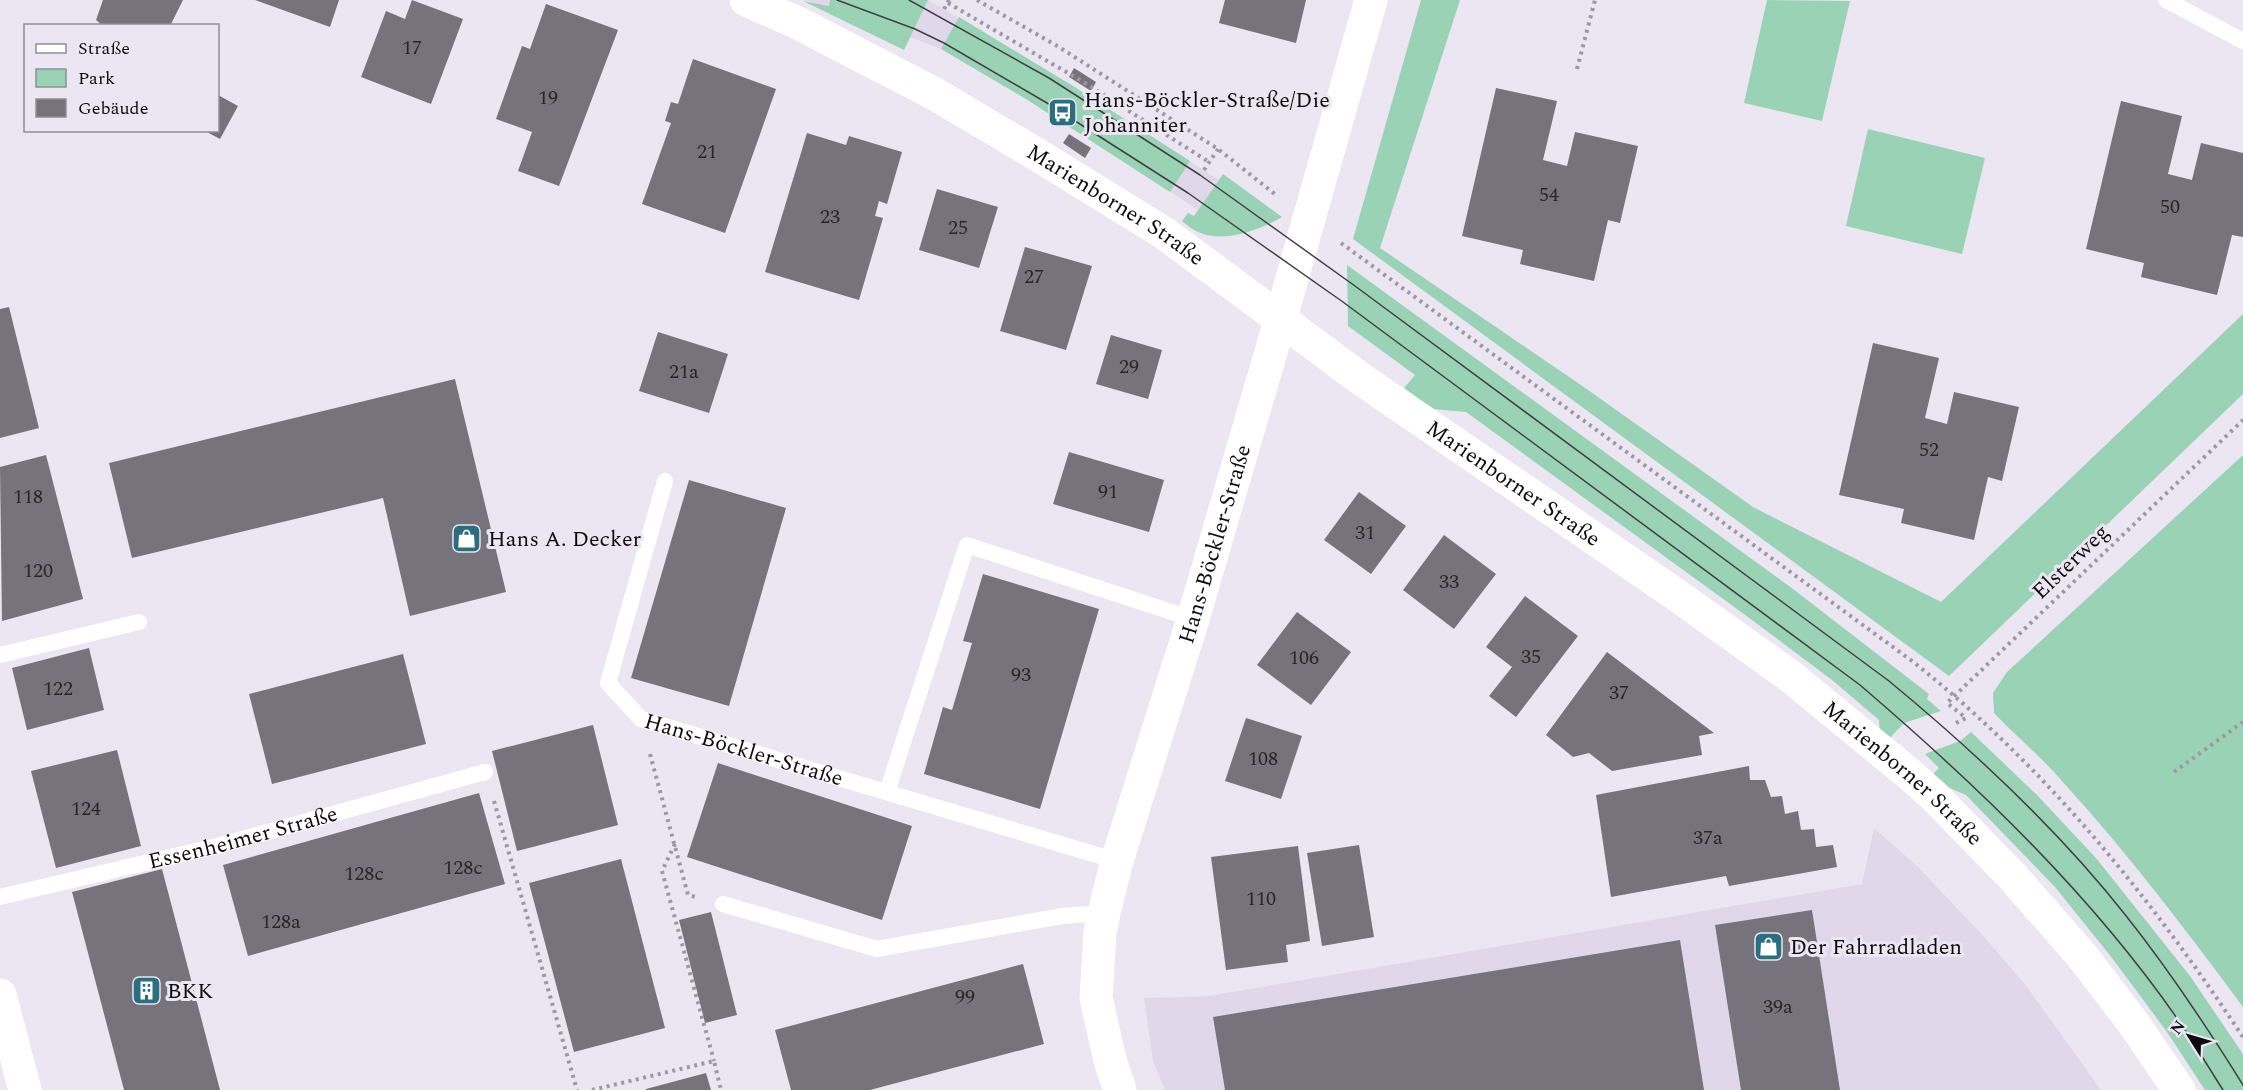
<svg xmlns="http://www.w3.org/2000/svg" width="2243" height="1090" font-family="Spectral,serif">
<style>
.built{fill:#e0d8ea}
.green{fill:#9ad2b6}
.building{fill:#77737c}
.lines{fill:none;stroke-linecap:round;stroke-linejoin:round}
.path{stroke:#9d99a2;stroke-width:4;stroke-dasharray:3 4.5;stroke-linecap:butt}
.lane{stroke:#fff;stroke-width:16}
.street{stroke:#fff;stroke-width:33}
.secondary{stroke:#fff;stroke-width:33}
.tram{stroke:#423f45;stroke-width:1.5}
.labels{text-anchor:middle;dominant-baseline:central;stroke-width:6;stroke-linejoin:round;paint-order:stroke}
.number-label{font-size:20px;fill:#28252a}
.poi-label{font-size:22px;fill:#0d0b0f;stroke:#ebe6f1;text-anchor:start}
.street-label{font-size:22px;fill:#0d0b0f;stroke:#ebe6f1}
</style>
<rect width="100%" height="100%" fill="#ebe6f1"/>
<g class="built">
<polygon points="802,0 928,0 1073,86 1219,180 1223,174 1282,217 1268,225 1244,233 1194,216 1198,210 1151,179 1026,99 941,49 829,6"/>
<polygon points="1874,828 1918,867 1986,939 2027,987 2101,1090 1165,1090 1153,1061 1144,998 1209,996 1862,884"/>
</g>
<g class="green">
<polygon points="830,0 928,0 904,50 803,1 829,6"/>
<polygon points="1421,0 1460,0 1380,248 1581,385 1753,507 1941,602 2243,314 2243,394 1949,676 1353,239"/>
<polygon points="1767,0 1850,1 1822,121 1744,103"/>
<polygon points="959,17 1073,86 1190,161 1170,192 1026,99 941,49"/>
<polygon points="1868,129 1985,158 1962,254 1846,226"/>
<path d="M1223 174 1282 217C1259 230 1224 244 1198 232 1193 230 1187 225 1182 221L1188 213 1194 216Z"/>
<polygon points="1347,265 1793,589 1929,694 1927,699 1941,711 1904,723 1887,741 1880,735 1879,720 1832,680 1748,617 1466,412 1432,409 1404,388 1415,375 1348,326"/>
<path d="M2243 455V1007C2186 930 2127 852 2062 781 2041 757 2016 736 1994 713L1993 693 2007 672Z"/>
<polygon points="1971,732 2037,795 2096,858 2190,976 2243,1054 2243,1090 2205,1090 2167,1032 2112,958 2055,887 1966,795 1928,779 1939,768 1925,754 1960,741"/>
</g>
<g class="building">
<polygon points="103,0 183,0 170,26 103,26 96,20"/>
<polygon points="255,0 339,0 330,27"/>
<polygon points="412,0 463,19 431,104 361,77 386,11 405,19"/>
<polygon points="1225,0 1306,0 1296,43 1219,23"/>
<polygon points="546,4 618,30 559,186 518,171 532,132 496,119 522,46 530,49"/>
<polygon points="693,59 776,89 725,233 642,204 671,123 665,121 671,102 678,104"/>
<polygon points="1074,68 1096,82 1091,91 1069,77"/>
<polygon points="1496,88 1557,101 1543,160 1567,166 1575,132 1638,146 1620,223 1608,220 1594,281 1520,264 1523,250 1462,236"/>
<polygon points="218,95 238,106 220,139 203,130 218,130"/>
<polygon points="2121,101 2182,116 2168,174 2192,180 2201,143 2243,153 2243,237 2232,235 2217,295 2141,277 2144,263 2086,249"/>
<polygon points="807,133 846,145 849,136 902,152 887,204 879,201 875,216 883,218 859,300 765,272"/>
<polygon points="1069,134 1091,148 1085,158 1063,143"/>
<polygon points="937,189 998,207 979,268 919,250"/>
<polygon points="1025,247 1092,266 1066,350 1000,331"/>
<polygon points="9,307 39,428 0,438 0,309"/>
<polygon points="658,332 728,354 709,413 639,391"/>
<polygon points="1111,335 1162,350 1148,399 1096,384"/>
<polygon points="1873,343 1939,358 1925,418 1947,424 1954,392 2019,407 2002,481 1988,477 1974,540 1901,523 1904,509 1839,495"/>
<polygon points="455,379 506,592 410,616 383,498 132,558 109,463"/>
<polygon points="1069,452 1164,480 1149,532 1053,504"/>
<polygon points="46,455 83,599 2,621 0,467"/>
<polygon points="689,480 786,508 729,706 631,678"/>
<polygon points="1359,492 1406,526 1371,574 1324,540"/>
<polygon points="1444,535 1496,574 1454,629 1403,590"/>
<polygon points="983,574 1099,609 1040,809 924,774 943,707 952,710 972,643 963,641"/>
<polygon points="1525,596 1578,636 1516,717 1489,696 1512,667 1486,647"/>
<polygon points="1297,612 1351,652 1311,705 1257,665"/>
<polygon points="89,648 104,710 27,730 12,668"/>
<polygon points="1607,652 1714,733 1699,736 1702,755 1612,771 1589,753 1573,757 1546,735"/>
<polygon points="403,654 426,744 272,784 249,694"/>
<polygon points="1246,718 1302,736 1281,799 1225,781"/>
<polygon points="593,725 618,825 517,851 492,751"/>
<polygon points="117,750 141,846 56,868 31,771"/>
<polygon points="718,763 912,826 882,920 687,857"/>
<polygon points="1749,766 1750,780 1765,780 1771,797 1782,796 1785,814 1798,811 1801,830 1814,829 1816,847 1833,845 1837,867 1729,886 1726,876 1611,897 1596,795"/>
<polygon points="479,793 505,884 248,956 223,865"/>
<polygon points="1359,845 1374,937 1322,946 1307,853"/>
<polygon points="1298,846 1310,941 1286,945 1288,962 1226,970 1211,857"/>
<polygon points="621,859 665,1028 574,1052 529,883"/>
<polygon points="162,869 220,1090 124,1090 72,892"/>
<polygon points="1812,910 1840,1090 1741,1090 1715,925"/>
<polygon points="711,912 737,1015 705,1023 679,920"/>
<polygon points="1680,940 1704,1090 1225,1090 1213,1017"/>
<polygon points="1023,964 1044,1044 870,1090 791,1090 775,1030"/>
<polygon points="706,1073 711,1090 646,1090 646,1089"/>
</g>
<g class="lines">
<g class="path">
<polyline points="977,0 1059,47 1218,149 1276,195"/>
<polyline points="948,3 1085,83 1209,162"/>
<polyline points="944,9 949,0"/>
<polyline points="1577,69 1595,0"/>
<polyline points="1204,170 1218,149"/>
<path d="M1341 243 1912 661C2046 767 2149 895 2243 1037"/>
<polyline points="1956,723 1966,718 1947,703 2243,420"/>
<polyline points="650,754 688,895 696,897"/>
<polyline points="2174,772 2243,722"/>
<polyline points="494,801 577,1090"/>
<polyline points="675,844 662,871 714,1061"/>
<polyline points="592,1090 714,1061 721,1090"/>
</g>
<g class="lane">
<polyline points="2166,0 2243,41"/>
<path id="s1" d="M665 481 608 683 641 719 1117 861"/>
<polyline points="0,655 139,622"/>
<polyline points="887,792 967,545 1193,619"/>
<path id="s2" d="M0 897 217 846 485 772"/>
<polyline points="723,904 877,949 1062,916 1104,913"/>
</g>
<g class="street">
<polyline points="0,995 25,1090"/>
<path id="s3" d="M1120 1090 1110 1060 1096 998 1100 932 1104 913 1117 861 1193 619 1280 321"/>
</g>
<g class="secondary">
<path id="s4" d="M746 0 798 23 935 94 1041 157 1164 233 1361 379 1678 596 1790 676 1908 773 1934 796 2012 876 2083 957 2134 1024 2179 1090"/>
<polyline points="1280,321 1371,0"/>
</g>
<g class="tram">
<path d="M837 0 915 29 944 43 1047 103 1188 193 1343 302 1860 685C1978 786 2093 896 2181 1024 2196 1046 2209 1068 2223 1090"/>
<path d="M909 0 1049 78 1200 175 1355 286 1889 681C1975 752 2058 829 2127 917 2169 970 2207 1027 2243 1085"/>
</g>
</g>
<defs>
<symbol id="bus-square" viewBox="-11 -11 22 22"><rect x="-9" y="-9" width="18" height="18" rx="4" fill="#2b6e7f" stroke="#ebe6f1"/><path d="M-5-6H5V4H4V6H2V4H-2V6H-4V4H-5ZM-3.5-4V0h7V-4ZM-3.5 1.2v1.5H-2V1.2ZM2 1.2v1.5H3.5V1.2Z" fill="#fff"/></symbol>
<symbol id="shop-square" viewBox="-11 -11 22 22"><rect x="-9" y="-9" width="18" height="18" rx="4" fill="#2b6e7f" stroke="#ebe6f1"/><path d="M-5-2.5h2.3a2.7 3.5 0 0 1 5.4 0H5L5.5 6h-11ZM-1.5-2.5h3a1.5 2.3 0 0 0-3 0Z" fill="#fff"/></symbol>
<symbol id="building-square" viewBox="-11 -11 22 22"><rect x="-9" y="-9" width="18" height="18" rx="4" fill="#2b6e7f" stroke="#ebe6f1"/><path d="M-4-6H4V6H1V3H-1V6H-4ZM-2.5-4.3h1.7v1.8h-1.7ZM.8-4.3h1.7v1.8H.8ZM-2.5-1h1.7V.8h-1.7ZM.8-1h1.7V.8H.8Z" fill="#fff"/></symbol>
</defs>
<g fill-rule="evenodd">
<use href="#bus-square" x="1046" y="96" width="33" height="33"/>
<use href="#shop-square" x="450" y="522" width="33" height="33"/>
<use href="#shop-square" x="1752" y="930" width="33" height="33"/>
<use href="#building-square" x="130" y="974" width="33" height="33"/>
</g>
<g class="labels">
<g class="number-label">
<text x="412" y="48">17</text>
<text x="548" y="98">19</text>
<text x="707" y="152">21</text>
<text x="1549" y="195">54</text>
<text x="2170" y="207">50</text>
<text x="830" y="217">23</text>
<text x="958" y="228">25</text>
<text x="1034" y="277">27</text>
<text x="1129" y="367">29</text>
<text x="684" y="372">21a</text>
<text x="1929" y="450">52</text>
<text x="1108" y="492">91</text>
<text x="28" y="497">118</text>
<text x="1365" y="533">31</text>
<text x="38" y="571">120</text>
<text x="1449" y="582">33</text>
<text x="1531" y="657">35</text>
<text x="1304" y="658">106</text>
<text x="1021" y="675">93</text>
<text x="58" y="689">122</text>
<text x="1619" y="693">37</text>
<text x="1263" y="759">108</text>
<text x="86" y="809">124</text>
<text x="1708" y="838">37a</text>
<text x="463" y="868">128c</text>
<text x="364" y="874">128c</text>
<text x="1261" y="899">110</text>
<text x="281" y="922">128a</text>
<text x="965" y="997">99</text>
<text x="1778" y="1007">39a</text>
</g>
<g class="poi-label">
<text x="1084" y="100">Hans-Böckler-Straße/Die<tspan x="1084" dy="25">Johanniter</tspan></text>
<text x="488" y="539">Hans A. Decker</text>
<text x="1790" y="947">Der Fahrradladen</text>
<text x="167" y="991">BKK</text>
</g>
<g class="street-label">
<text stroke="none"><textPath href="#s4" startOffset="423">Marienborner Straße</textPath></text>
<text stroke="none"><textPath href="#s4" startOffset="909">Marienborner Straße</textPath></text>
<text stroke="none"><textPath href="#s3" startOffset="566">Hans-Böckler-Straße</textPath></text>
<text transform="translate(2071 562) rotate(-44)">Elsterweg</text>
<text stroke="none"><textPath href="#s1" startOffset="366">Hans-Böckler-Straße</textPath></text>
<text stroke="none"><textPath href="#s4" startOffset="1395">Marienborner Straße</textPath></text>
<text stroke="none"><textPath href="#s2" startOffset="250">Essenheimer Straße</textPath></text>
</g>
</g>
<rect x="24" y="24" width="195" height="108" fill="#ebe6f1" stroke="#928e97" stroke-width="1.5"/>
<rect x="36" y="44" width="30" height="9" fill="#ffffff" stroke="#928e97" stroke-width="1.5"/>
<text x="78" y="54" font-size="18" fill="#0d0b0f">Straße</text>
<rect x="36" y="69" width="30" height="18" fill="#9ad2b6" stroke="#928e97" stroke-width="1.5"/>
<text x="78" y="84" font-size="18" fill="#0d0b0f">Park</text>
<rect x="36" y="99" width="30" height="18" fill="#77737c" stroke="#928e97" stroke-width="1.5"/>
<text x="78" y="114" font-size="18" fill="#0d0b0f">Gebäude</text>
<g transform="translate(2189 1036) rotate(307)" stroke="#ebe6f1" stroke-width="4.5" paint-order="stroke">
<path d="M0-4.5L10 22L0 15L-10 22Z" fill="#0d0b0f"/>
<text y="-9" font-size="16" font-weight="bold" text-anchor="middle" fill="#0d0b0f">N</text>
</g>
</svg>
